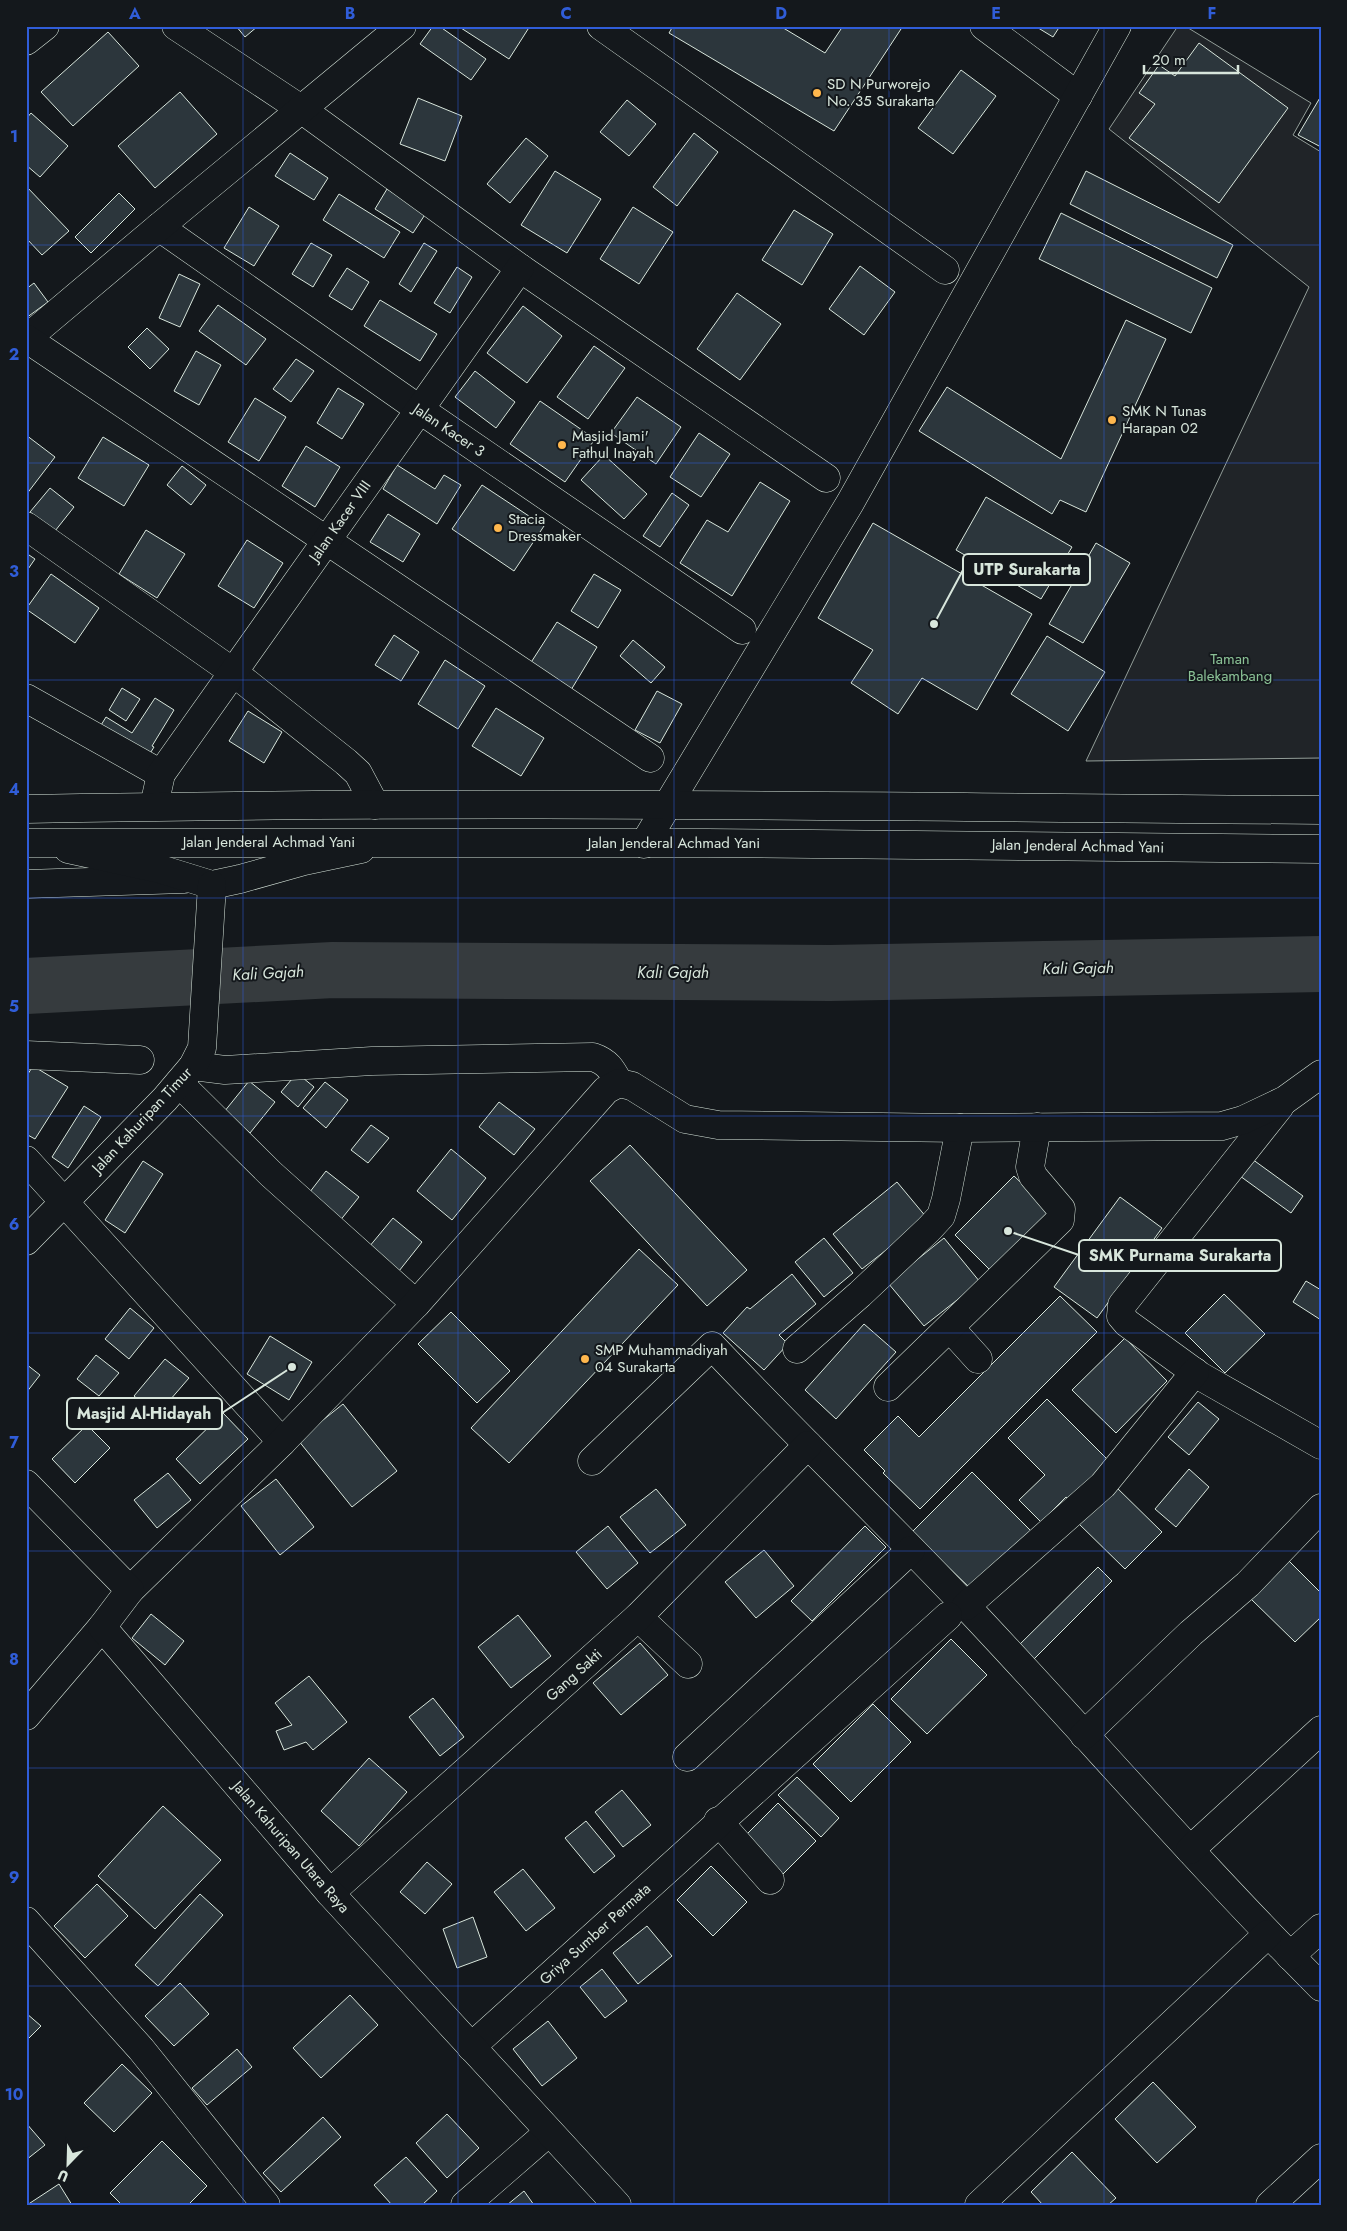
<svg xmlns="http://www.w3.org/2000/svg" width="1347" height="2231" font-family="Jost,sans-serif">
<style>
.green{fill:#202428;stroke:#939e99}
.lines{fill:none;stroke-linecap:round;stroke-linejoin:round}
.river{stroke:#363b3e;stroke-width:56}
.building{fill:#2c363c;stroke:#d8e6dc}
.minor-casing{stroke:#d8e6dc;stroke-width:29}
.tertiary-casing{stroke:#d8e6dc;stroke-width:29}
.secondary-casing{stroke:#d8e6dc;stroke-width:29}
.primary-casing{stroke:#d8e6dc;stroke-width:29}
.minor{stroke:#14181c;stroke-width:28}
.tertiary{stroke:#14181c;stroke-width:28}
.secondary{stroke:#14181c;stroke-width:28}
.primary{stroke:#14181c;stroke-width:28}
.grid{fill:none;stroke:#305dd8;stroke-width:1;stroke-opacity:0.55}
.poi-dot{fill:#ffb74d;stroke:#14181c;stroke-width:2}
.labels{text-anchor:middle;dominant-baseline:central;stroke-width:4;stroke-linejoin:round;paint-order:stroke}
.poi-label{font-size:15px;fill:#d8e6dc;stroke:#14181c;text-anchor:start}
.street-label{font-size:15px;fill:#d8e6dc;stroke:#14181c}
.park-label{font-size:15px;fill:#8ac095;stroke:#14181c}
.water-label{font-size:16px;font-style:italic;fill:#d8e6dc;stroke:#14181c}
.leader{fill:none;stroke:#d8e6dc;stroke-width:2}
.callout-dot{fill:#d8e6dc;stroke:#14181c;stroke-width:2}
.callout{fill:#14181c;stroke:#d8e6dc;stroke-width:2}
.callout-label{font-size:16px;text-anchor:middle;font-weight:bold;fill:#d8e6dc}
.neatline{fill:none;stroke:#305dd8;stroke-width:2}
.grid-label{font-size:16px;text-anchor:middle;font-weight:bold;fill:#305dd8}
</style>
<rect width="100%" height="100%" fill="#14181c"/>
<polygon class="green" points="1178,26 1185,26 1311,103 1293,135 1321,152 1321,758 1086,761 1309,287 1109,129"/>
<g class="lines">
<polyline class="river" points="26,986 333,970 830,973 1321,964"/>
</g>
<g class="building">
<polygon points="236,26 258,26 245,37"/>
<polygon points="433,26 439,26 486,59 471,80 420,44"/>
<polygon points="463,26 530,26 509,59 461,28"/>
<polygon points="673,26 780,26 825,53 843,26 896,26 901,29 834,131 669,33"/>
<polygon points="1035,26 1060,26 1053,37"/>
<polygon points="108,32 139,66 73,126 41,92"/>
<polygon points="1199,43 1288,108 1219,203 1129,138 1155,104 1139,93 1159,65 1175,76"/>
<polygon points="961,70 996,96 953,154 918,128"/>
<polygon points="180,92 217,134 155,188 118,146"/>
<polygon points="1321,96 1321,147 1298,135"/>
<polygon points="418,98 462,116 445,161 400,144"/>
<polygon points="627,100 656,124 629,156 600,132"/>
<polygon points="31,113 68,146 40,177 26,165 26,119"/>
<polygon points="694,133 718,152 677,206 653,187"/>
<polygon points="526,138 548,156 510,203 487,184"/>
<polygon points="290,153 328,178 314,200 275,176"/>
<polygon points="555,171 601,199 567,253 521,225"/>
<polygon points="1086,171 1233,245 1217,278 1070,204"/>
<polygon points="26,186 69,231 42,255 26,238"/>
<polygon points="387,189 426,213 413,233 375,209"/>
<polygon points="119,193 135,209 91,253 75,237"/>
<polygon points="339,194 400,232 384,258 323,220"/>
<polygon points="249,207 279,226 254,266 224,248"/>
<polygon points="633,207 673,232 639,284 600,259"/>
<polygon points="794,210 833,234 802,285 762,260"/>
<polygon points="1061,213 1212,288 1191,333 1039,259"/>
<polygon points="311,243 332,255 313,287 292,274"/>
<polygon points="424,243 437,251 411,292 399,284"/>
<polygon points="860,266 895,292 864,335 829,309"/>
<polygon points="457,267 472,277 450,313 434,303"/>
<polygon points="347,268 369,282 352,310 329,296"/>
<polygon points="179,274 200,284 180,327 159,318"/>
<polygon points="34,283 48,302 26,318 26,289"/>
<polygon points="737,293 781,324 740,380 697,349"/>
<polygon points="380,300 437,334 420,361 364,326"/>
<polygon points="218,305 266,339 246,365 199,331"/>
<polygon points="523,306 562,336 527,383 487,353"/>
<polygon points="1126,320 1166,339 1086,512 1060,500 1052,514 919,431 947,387 1061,459"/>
<polygon points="147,328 169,349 150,369 128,347"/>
<polygon points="594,346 625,368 588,419 557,397"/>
<polygon points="196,351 221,365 199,405 174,391"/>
<polygon points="296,359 314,371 291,402 273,389"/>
<polygon points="475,371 515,402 496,428 455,397"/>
<polygon points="338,388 364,404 342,439 317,423"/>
<polygon points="637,397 681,427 656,464 611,433"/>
<polygon points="255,398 286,417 259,461 228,442"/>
<polygon points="540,401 595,439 565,482 510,444"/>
<polygon points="699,433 730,454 701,497 670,477"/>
<polygon points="26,435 55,457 26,495"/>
<polygon points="103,437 149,465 124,506 78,478"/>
<polygon points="306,446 340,467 315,507 282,486"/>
<polygon points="604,455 647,494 624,519 581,480"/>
<polygon points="397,465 435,489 444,475 461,485 437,524 383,489"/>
<polygon points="182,466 206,485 191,505 167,485"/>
<polygon points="760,482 790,501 732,596 680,563 707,520 728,532"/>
<polygon points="482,485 544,526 514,571 452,529"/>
<polygon points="50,488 74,507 55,531 30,512"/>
<polygon points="672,493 689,505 660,547 643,536"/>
<polygon points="986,497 1072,547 1041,599 956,550"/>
<polygon points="388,514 420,534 403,562 370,542"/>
<polygon points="873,523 1032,614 977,710 922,678 898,714 851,683 873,650 818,618"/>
<polygon points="146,530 185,554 157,598 119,574"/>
<polygon points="247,540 283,563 254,608 218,586"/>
<polygon points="1096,543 1130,563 1083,643 1049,624"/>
<polygon points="26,553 35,559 26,572"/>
<polygon points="51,574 99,608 75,643 26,609"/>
<polygon points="594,574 621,590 598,628 571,611"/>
<polygon points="557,622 597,647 571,690 530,664"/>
<polygon points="394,635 419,652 401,681 375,665"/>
<polygon points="1047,636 1105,672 1068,731 1011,694"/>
<polygon points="633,640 665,667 651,683 620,656"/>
<polygon points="445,660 485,686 458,729 418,704"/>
<polygon points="122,688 140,699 126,721 109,710"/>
<polygon points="657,691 682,704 660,743 635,730"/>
<polygon points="155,698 174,710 152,746 154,747 146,760 98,730 106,717 132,733"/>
<polygon points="496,708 544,738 521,776 472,746"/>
<polygon points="248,711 282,732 264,763 229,741"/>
<polygon points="33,1066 68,1087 35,1139 26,1134 26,1077"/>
<polygon points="297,1073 314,1087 298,1107 281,1092"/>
<polygon points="249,1081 275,1102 250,1133 224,1112"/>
<polygon points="325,1082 348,1100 326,1128 303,1108"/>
<polygon points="499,1102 535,1129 514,1155 479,1127"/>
<polygon points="84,1106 101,1117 68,1168 52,1157"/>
<polygon points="371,1125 389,1138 368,1163 351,1150"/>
<polygon points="630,1145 747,1270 707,1306 590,1181"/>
<polygon points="451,1149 486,1178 452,1220 417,1191"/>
<polygon points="1252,1159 1303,1196 1291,1213 1240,1176"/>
<polygon points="143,1161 163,1174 125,1233 105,1220"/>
<polygon points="326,1171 359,1197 339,1222 306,1197"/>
<polygon points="1014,1176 1056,1216 996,1276 955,1235"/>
<polygon points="897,1182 927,1218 862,1269 833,1234"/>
<polygon points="1120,1197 1162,1228 1097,1318 1054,1287"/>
<polygon points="393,1218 422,1242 399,1271 369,1247"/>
<polygon points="824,1238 853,1273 824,1297 795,1262"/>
<polygon points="944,1238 980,1282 924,1326 888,1283"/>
<polygon points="639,1249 678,1285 509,1463 471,1428"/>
<polygon points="792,1274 816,1304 779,1335 788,1344 764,1370 723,1333 747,1307 750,1309"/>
<polygon points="1306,1281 1321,1290 1321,1320 1293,1302"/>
<polygon points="1224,1294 1265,1334 1225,1373 1185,1333"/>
<polygon points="1060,1296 1097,1332 920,1509 883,1473 885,1471 864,1450 898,1416 919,1437"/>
<polygon points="130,1308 154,1328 129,1359 105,1339"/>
<polygon points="451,1312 510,1371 477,1403 418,1344"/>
<polygon points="864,1324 896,1352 836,1419 805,1390"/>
<polygon points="270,1336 312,1362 289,1400 247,1374"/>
<polygon points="1125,1338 1167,1381 1116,1433 1072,1390"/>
<polygon points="96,1355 119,1373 99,1396 77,1379"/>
<polygon points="165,1359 189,1378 157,1415 134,1396"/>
<polygon points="26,1364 40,1375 26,1393"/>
<polygon points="1047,1399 1111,1463 1072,1502 1066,1497 1041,1522 1019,1500 1045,1475 1008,1438"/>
<polygon points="1198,1402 1219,1419 1189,1455 1168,1437"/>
<polygon points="343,1404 397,1471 352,1507 298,1440"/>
<polygon points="223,1413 248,1439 200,1484 176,1459"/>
<polygon points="87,1425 110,1448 75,1483 52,1459"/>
<polygon points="1189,1469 1209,1487 1176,1527 1155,1509"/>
<polygon points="972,1472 1031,1531 972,1590 912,1532"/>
<polygon points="168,1473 191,1500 157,1528 134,1500"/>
<polygon points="276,1479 314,1527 280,1555 241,1506"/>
<polygon points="1113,1484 1162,1532 1125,1569 1076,1521"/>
<polygon points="656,1489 686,1525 650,1553 620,1517"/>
<polygon points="608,1526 638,1563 607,1589 576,1552"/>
<polygon points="865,1526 886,1547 812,1621 791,1601"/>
<polygon points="764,1550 794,1586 756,1618 725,1582"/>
<polygon points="1289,1561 1321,1593 1321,1617 1295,1642 1251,1599"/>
<polygon points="1098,1567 1112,1581 1030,1663 1015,1649"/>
<polygon points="151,1614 184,1641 165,1665 132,1638"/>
<polygon points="518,1615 551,1656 511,1688 478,1647"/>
<polygon points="951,1639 987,1675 927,1734 891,1699"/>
<polygon points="640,1643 668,1675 621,1715 593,1683"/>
<polygon points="309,1676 347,1722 313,1750 306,1742 284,1750 276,1731 292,1725 275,1703"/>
<polygon points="433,1698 464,1737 440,1756 409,1717"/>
<polygon points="873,1704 911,1742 851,1802 813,1764"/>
<polygon points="369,1758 407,1792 359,1846 321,1811"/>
<polygon points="797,1777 839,1818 821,1837 778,1795"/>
<polygon points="622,1790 651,1825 623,1847 595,1812"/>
<polygon points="778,1803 816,1841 782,1875 743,1838"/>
<polygon points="163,1806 221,1860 155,1929 98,1876"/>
<polygon points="586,1821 615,1856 594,1873 565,1838"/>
<polygon points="427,1862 452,1884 425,1914 400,1892"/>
<polygon points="711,1866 747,1902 713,1936 677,1900"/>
<polygon points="523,1869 555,1908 526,1931 494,1892"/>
<polygon points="97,1884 128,1916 85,1958 54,1926"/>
<polygon points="200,1894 223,1915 158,1986 135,1965"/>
<polygon points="473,1917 487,1957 457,1968 443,1929"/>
<polygon points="647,1926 672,1956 638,1984 613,1953"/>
<polygon points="602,1969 627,2001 605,2018 580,1987"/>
<polygon points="180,1983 209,2014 174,2046 145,2016"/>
<polygon points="350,1995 378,2025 321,2078 293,2048"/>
<polygon points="26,2013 41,2026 26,2041"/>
<polygon points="548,2021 577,2058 542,2086 513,2049"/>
<polygon points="237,2049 252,2067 207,2105 192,2088"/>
<polygon points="122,2064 152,2093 114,2132 84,2103"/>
<polygon points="1153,2082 1196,2127 1157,2163 1115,2119"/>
<polygon points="447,2114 479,2148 447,2178 416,2143"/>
<polygon points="323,2117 341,2137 281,2192 263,2173"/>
<polygon points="26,2123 45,2145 26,2160"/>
<polygon points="162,2141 207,2186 188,2205 122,2205 110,2193"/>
<polygon points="1072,2152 1116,2198 1108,2205 1043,2205 1031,2192"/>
<polygon points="406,2157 437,2191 422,2205 392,2205 374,2185"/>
<polygon points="59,2184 72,2205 27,2205"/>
<polygon points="524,2191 534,2205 507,2205"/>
</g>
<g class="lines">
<defs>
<g id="minor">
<polyline points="176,26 301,109 520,268 826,478"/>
<polyline points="601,26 945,270"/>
<polyline points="984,26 1078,96"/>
<polyline points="159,227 419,409 742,630"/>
<polyline points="26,339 159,227 402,26"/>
<polyline points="27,339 650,758"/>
<polyline points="26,526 233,672 346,762 358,773 375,805"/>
<polyline points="26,698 161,774"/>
<polyline points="154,806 161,774 520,268"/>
<polyline points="644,844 850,503 1117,26"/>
<polyline points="26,884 184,879"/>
<polyline points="26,1055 140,1060"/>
<path d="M193 1066 225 1070 372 1061 593 1057C608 1062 612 1070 619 1083"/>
<polyline points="179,1083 271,1174 416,1304"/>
<polyline points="1280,1106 1122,1305 1121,1316 1127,1323 1200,1376 1321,1445"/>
<polyline points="26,1160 282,1442"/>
<polyline points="950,1328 978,1359"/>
<polyline points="797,1349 860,1294 929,1229 941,1216 946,1199 960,1128"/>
<polyline points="888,1387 1060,1220 1061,1209 1033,1176 1030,1167 1037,1127"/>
<path d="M592 1461 712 1346C795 1434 883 1518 966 1606 1085 1732 1198 1864 1321 1987"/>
<polyline points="130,1590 282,1442 416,1304 606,1090 619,1083 632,1086 685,1119 718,1125 960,1128 1222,1126 1243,1120 1285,1100 1321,1074"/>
<polyline points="966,1606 1103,1485 1195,1372"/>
<polyline points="638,1617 688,1664"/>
<polyline points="26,1716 102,1627"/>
<polyline points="1084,1735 1191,1633 1248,1584 1321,1508"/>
<polyline points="687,1757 911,1550"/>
<polyline points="718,1821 770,1880"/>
<polyline points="1190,1850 1321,1730"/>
<polyline points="330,1893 638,1617 808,1445"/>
<polyline points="26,1921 141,2049 266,2205"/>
<polyline points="1290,1956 1321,1928"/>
<polyline points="471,2047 948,1616"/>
<polyline points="465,2205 549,2132"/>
<polyline points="979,2205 1268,1934"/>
<polyline points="1270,2205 1321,2158"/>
</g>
<g id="tertiary">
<polyline points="68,849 160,869 212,885 240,879 304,861 361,849"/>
<polyline points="26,1241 165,1099 193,1066 202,1048 212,885"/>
<polyline points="26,1484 130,1590 102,1627 330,1893 617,2205"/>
</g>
<polyline id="secondary" points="26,41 45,26"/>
<g id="primary">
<path d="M26 809C458 800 889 807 1321 810"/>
<polyline points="26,843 707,843 1321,849"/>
</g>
</defs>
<use href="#minor" class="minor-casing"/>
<use href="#tertiary" class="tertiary-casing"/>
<use href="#secondary" class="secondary-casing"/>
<use href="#primary" class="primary-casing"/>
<use href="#minor" class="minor"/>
<use href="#tertiary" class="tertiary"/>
<use href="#secondary" class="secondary"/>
<use href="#primary" class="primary"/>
</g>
<path class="grid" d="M243 26V2205M458 26V2205M674 26V2205M889 26V2205M1104 26V2205M26 245H1321M26 463H1321M26 680H1321M26 898H1321M26 1116H1321M26 1333H1321M26 1551H1321M26 1768H1321M26 1986H1321"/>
<g class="poi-dot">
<circle cx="817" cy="93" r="5"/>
<circle cx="1112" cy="420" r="5"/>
<circle cx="562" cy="445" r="5"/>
<circle cx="498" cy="528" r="5"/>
<circle cx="585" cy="1359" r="5"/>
</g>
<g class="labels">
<g class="poi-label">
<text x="827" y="84">SD N Purworejo<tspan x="827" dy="17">No. 35 Surakarta</tspan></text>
<text x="1122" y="411">SMK N Tunas<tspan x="1122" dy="17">Harapan 02</tspan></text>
<text x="572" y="436">Masjid Jami'<tspan x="572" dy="17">Fathul Inayah</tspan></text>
<text x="508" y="519">Stacia<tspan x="508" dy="17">Dressmaker</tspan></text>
<text x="595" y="1350">SMP Muhammadiyah<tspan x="595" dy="17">04 Surakarta</tspan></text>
</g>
<g class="street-label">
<text transform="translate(449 430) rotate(34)">Jalan Kacer 3</text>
<text transform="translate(340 521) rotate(-55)">Jalan Kacer VIII</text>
<text x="269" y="842">Jalan Jenderal Achmad Yani</text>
<text x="674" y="843">Jalan Jenderal Achmad Yani</text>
<text transform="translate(1078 846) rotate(1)">Jalan Jenderal Achmad Yani</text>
<text transform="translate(142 1120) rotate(-47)">Jalan Kahuripan Timur</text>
<text transform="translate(574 1675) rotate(-42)">Gang Sakti</text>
<text transform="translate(291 1847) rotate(49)">Jalan Kahuripan Utara Raya</text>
<text transform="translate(595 1934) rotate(-42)">Griya Sumber Permata</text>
</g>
<g class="park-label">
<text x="1230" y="659">Taman<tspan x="1230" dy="17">Balekambang</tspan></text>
</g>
<g class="water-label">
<text transform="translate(1078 968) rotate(-1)">Kali Gajah</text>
<text x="673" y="972">Kali Gajah</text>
<text transform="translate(268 973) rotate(-3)">Kali Gajah</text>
</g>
</g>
<path class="leader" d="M934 624L963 570M1008 1231L1079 1255M292 1367L222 1413"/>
<g class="callout-dot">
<circle cx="934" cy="624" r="5"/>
<circle cx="1008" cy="1231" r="5"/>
<circle cx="292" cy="1367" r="5"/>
</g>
<g class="callout">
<rect x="963" y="554" width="127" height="31" rx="5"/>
<rect x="1079" y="1240" width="202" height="31" rx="5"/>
<rect x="67" y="1398" width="155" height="31" rx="5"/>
</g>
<g class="callout-label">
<text x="1027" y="575">UTP Surakarta</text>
<text x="1180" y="1261">SMK Purnama Surakarta</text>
<text x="144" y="1419">Masjid Al-Hidayah</text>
</g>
<rect width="1347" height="2231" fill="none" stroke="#14181c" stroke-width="55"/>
<g transform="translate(68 2164) rotate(203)" stroke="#14181c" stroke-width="4" paint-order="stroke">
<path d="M0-4L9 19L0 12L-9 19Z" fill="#d8e6dc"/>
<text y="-8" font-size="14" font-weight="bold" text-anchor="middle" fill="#d8e6dc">U</text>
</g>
<path d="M1144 65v8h94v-8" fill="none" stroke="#d8e6dc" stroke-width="2.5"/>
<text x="1152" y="65" font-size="15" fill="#d8e6dc" stroke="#14181c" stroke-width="4" paint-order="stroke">20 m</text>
<rect x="28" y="28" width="1292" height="2176" class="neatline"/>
<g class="grid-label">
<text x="135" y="19">A</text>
<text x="350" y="19">B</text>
<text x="566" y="19">C</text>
<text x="781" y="19">D</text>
<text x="996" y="19">E</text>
<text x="1212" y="19">F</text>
<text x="14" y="142">1</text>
<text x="14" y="360">2</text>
<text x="14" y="577">3</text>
<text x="14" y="795">4</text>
<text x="14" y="1012">5</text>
<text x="14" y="1230">6</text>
<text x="14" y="1448">7</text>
<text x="14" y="1665">8</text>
<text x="14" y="1883">9</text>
<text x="14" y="2100">10</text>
</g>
</svg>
